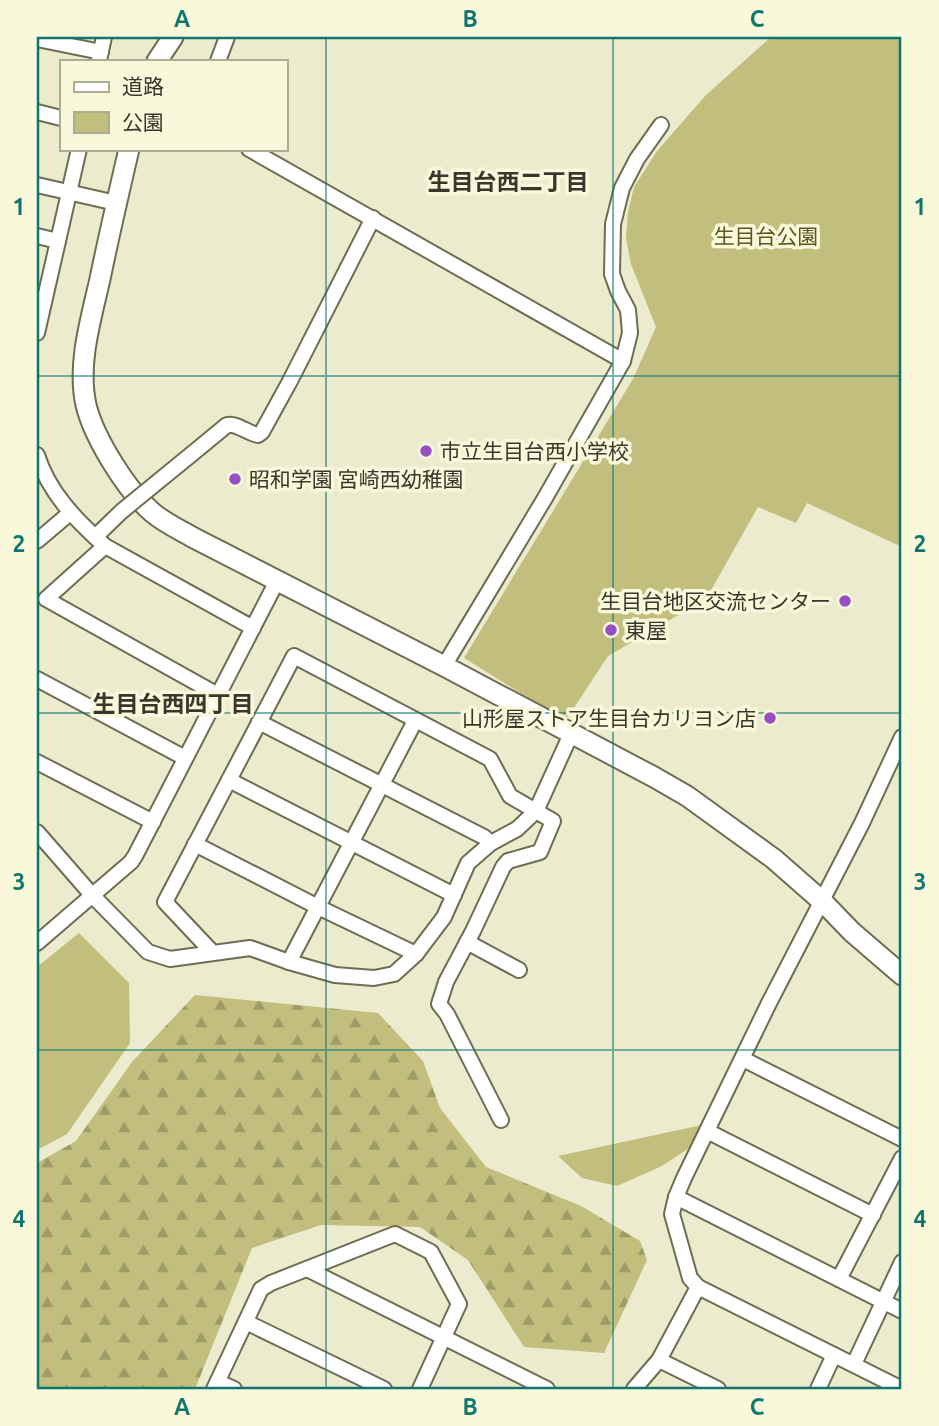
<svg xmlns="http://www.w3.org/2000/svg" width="939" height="1426" font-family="Ubuntu,'Noto Sans JP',sans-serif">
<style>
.forest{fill:url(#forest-firs)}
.park{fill:#c1be7e}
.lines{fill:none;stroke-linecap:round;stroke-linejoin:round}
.street-casing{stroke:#6e6d53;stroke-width:18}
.secondary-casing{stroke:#6e6d53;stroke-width:23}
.street{stroke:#fff;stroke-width:14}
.secondary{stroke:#fff;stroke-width:19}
.street-bridge-casing{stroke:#6e6d53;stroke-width:18;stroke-linecap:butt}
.street-bridge{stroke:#fff;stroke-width:14}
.grid{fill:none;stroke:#0f766e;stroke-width:2;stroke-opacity:0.55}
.poi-dot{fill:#964ec2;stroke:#f9f8db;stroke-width:2.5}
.labels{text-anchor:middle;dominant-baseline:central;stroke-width:7;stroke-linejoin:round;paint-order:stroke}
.park-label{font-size:21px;fill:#5b571e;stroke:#f9f8db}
.poi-label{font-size:21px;fill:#38372c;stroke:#f9f8db;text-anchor:start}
.neighbourhood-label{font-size:23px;font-weight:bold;fill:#38372c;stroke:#f9f8db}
.neatline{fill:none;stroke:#0f766e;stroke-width:2.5}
.grid-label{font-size:23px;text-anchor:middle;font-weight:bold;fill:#0f766e}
</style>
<defs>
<pattern id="forest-firs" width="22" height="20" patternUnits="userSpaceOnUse" patternTransform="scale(1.75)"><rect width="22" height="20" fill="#c1be7e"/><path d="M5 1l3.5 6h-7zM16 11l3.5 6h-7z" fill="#9e9b67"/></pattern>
</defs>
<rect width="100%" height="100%" fill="#ecebce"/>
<polygon class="forest" points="195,995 378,1013 423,1061 440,1108 486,1167 581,1206 640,1241 647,1260 604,1353 524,1347 468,1260 420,1227 321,1225 252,1248 195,1389 37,1389 37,1163 76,1141 132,1062"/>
<g class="park">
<polygon points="771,37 902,37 902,547 807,503 796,523 758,507 706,599 608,656 568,717 559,717 464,658 633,379 656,327 631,264 626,238 628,212 634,187 657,151 706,95"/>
<polygon points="79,933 129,983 130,1043 67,1134 37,1150 37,967"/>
<polygon points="711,1123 703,1139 662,1166 617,1186 582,1178 558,1156"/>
</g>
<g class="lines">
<defs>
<g id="street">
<polyline points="37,39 101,52"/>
<polyline points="99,60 104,37"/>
<polyline points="218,61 227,37"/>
<polyline points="37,112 61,118"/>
<polyline points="249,149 623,361"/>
<polyline points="37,185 116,203"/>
<polyline points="37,236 58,241"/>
<polyline points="37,333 79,149"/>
<path d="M193 453 227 425C237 423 247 433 258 435L262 432 290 381 373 218"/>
<path d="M37 455C49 493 76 520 105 546L253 628"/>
<polyline points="95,537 122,511"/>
<polyline points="37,541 70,513"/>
<polyline points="105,546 46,599 218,695"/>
<polyline points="444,666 545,498 623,361 630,333 628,310 618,291 612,274 613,224 622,188 637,159 661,125"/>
<polyline points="37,679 185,758"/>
<polyline points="259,722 484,837 491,843"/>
<polyline points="902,737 862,823 769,1003 684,1178 676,1197 672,1214 690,1278 698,1287 902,1389"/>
<polyline points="37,762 153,822"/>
<polyline points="229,780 454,895"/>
<polyline points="37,832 92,895 148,952 170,959 250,948 289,962 335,975 374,978 394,974 416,954 444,917 468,863 491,843 517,829 536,811 571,734"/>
<polyline points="195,844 318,907 416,954"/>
<polyline points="467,942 519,970"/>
<polyline points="37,943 131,862 135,856 277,581"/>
<polyline points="213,953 165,902 294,656 490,759 510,796 553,821 540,852 508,861 503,867 473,931 446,982 439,1004 447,1014 501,1120"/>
<polyline points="289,962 415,721"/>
<polyline points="743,1059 902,1139"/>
<polyline points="707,1131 873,1215"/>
<polyline points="676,1197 902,1311"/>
<polyline points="307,1269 547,1389"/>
<polyline points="839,1279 902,1158"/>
<polyline points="246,1322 384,1389"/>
<polyline points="659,1360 718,1389"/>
<polyline points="854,1364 902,1262"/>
<polyline points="218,1382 234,1389"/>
<polyline points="214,1389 261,1289 271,1283 395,1234 431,1252 459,1304 420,1389"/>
<polyline points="634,1389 659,1360 698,1287"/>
<polyline points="818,1389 834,1355"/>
</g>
<g id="secondary">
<polyline points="157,61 173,37"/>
<path d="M129 149C119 192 109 235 100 279 91 319 77 364 86 405 94 438 127 491 153 513 165 523 180 530 194 538L444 666 654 777 687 796 774 859 823 902 852 932 902 975"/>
</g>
</defs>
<use href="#street" class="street-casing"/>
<use href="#secondary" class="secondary-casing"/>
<use href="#street" class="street"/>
<use href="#secondary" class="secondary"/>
<defs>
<polyline id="street-bridge" points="122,511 193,453"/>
</defs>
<use href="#street-bridge" class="street-bridge-casing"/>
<use href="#street-bridge" class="street-bridge"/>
</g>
<path class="grid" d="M326 37V1389M613 37V1389M37 376H902M37 713H902M37 1050H902"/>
<g class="poi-dot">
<circle cx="426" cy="451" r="7"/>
<circle cx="235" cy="479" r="7"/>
<circle cx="845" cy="601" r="7"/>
<circle cx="611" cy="630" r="7"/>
<circle cx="770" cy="718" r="7"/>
</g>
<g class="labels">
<g class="park-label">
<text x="766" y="236">生目台公園</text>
</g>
<g class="poi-label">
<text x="440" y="451">市立生目台西小学校</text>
<text x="249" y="479">昭和学園 宮崎西幼稚園</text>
<text x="831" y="601" text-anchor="end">生目台地区交流センター</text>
<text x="625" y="630">東屋</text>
<text x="756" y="718" text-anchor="end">山形屋ストア生目台カリヨン店</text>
</g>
<g class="neighbourhood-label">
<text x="508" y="181">生目台西二丁目</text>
<text x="173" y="703">生目台西四丁目</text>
</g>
</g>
<rect width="939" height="1426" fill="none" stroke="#f9f8db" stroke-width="77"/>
<rect x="60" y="60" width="228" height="91" fill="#f9f8db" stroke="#acab95" stroke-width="2"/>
<rect x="74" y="82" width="35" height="10" fill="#ffffff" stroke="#acab95" stroke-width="2"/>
<text x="122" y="94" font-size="21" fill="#38372c">道路</text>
<rect x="74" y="112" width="35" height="21" fill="#c1be7e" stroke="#acab95" stroke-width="2"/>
<text x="122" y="130" font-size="21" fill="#38372c">公園</text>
<rect x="38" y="38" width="862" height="1350" class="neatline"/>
<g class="grid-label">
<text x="182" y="27">A</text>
<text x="470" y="27">B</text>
<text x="757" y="27">C</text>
<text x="19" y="215">1</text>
<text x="920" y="215">1</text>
<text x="19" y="552">2</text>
<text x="920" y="552">2</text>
<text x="19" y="890">3</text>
<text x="920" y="890">3</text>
<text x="19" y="1227">4</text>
<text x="920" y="1227">4</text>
<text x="182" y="1415">A</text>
<text x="470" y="1415">B</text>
<text x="757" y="1415">C</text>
</g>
</svg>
